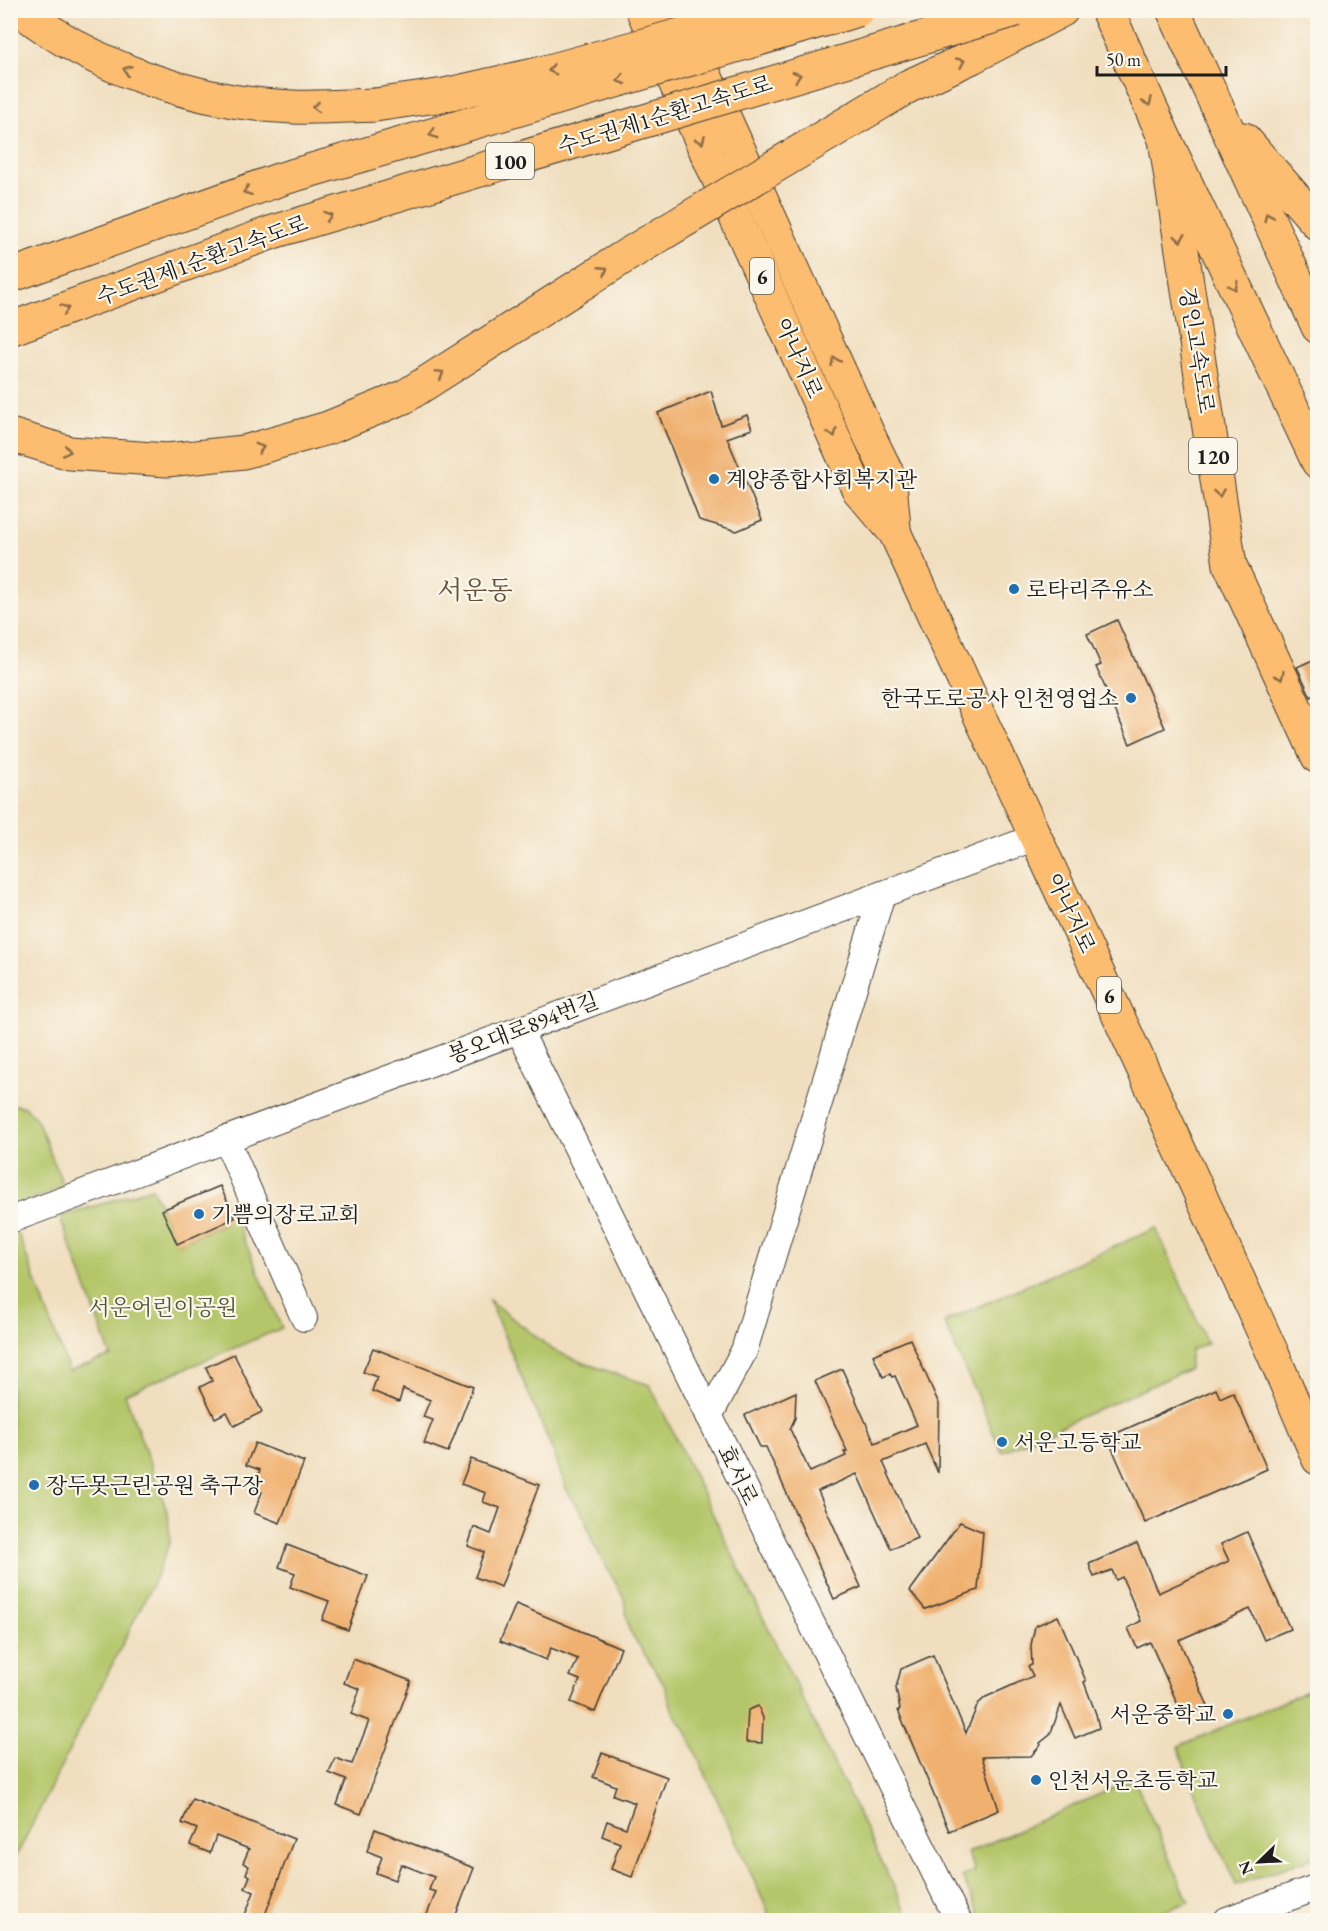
<svg xmlns="http://www.w3.org/2000/svg" width="1328" height="1931" font-family="'EB Garamond','Noto Serif KR',serif">
<style>
.green{fill:#b4c669;stroke:#687142;stroke-width:1.5}
.building{fill:#f0b170}
.lines{fill:none;stroke-linecap:round;stroke-linejoin:round}
.minor-casing{stroke:#3c3934;stroke-width:28}
.major-casing{stroke:#3c3934;stroke-width:34}
.highway-casing{stroke:#3c3934;stroke-width:35}
.minor{stroke:#fff;stroke-width:26}
.major{stroke:#fcbd6f;stroke-width:32}
.highway{stroke:#fcbd6f;stroke-width:33}
.highway-bridge-casing{stroke:#3c3934;stroke-width:35;stroke-linecap:butt}
.highway-bridge{stroke:#fcbd6f;stroke-width:33}
.oneway{stroke:#8c6c46}
.poi-dot{fill:#1f6fb2;stroke:#fbf7ec;stroke-width:2}
.labels{text-anchor:middle;dominant-baseline:central;stroke-width:4.5;stroke-linejoin:round;paint-order:stroke}
.shield{fill:#fbf7ec;stroke:#5f5e5a;stroke-width:1.5}
.shield-label{font-size:21px;font-weight:bold;fill:#1c1c1c}
.street-label{font-size:22px;fill:#1c1c1c;stroke:#fbf7ec}
.poi-label{font-size:22px;fill:#1c1c1c;stroke:#fbf7ec;text-anchor:start}
.park-label{font-size:22px;fill:#515837;stroke:#fbf7ec}
.quarter-label{font-size:26px;fill:#665039;stroke:#fbf7ec}
</style>
<rect width="100%" height="100%" fill="#fbf7ec"/>
<filter id="ink" filterUnits="userSpaceOnUse"><feTurbulence type="fractalNoise" baseFrequency=".0167" numOctaves="2"/><feDisplacementMap in="SourceGraphic" scale="12" xChannelSelector="R" yChannelSelector="G"/><feConvolveMatrix kernelMatrix="1 2 1 2 8 2 1 2 1" color-interpolation-filters="sRGB"/></filter>
<filter id="wash" filterUnits="userSpaceOnUse"><feTurbulence type="fractalNoise" baseFrequency=".008" numOctaves="4" result="noise"/><feDisplacementMap in="SourceGraphic" scale="24" xChannelSelector="R" yChannelSelector="G"/><feGaussianBlur stdDeviation="1.35" result="paint"/><feColorMatrix in="noise" values="0 0 0 0 0 0 0 0 0 0 0 0 0 0 0 0 0 1.4 0 .05"/><feComposite in="paint" operator="in"/></filter>
<g filter="url(#wash)">
<rect width="100%" height="100%" fill="#f0debe"/>
<g class="green">
<polygon points="11,1104 25,1107 37,1120 64,1187 11,1208"/>
<polygon points="152,1188 178,1244 235,1218 282,1328 125,1394 168,1514 170,1541 156,1577 11,1867 11,1236 18,1233 69,1371 111,1356 60,1217"/>
<polygon points="1156,1228 1207,1343 1191,1350 1189,1369 1002,1452 944,1322"/>
<polygon points="489,1300 553,1350 581,1362 650,1385 910,1920 772,1920 685,1729 673,1712 665,1686 629,1630 624,1598 592,1541 585,1518 566,1489 555,1456"/>
<polygon points="1317,1687 1317,1856 1236,1885 1186,1772 1179,1746"/>
<polygon points="1134,1779 1189,1902 1138,1920 982,1920 962,1877 975,1871 967,1853"/>
</g>
<g id="blocks">
<g class="building">
<polygon points="711,391 721,425 747,415 752,429 727,438 762,520 737,531 699,520 658,413"/>
<polygon points="1117,620 1165,728 1130,744 1096,667 1101,665 1087,634"/>
<polygon points="1317,658 1317,694 1311,697 1297,667"/>
<polygon points="220,1186 235,1218 177,1244 162,1210"/>
<polygon points="910,1339 939,1404 938,1473 925,1444 883,1462 917,1538 891,1549 857,1474 818,1491 861,1587 834,1599 766,1447 760,1447 745,1415 796,1392 795,1418 790,1429 810,1472 846,1456 844,1452 847,1451 815,1381 842,1369 875,1443 917,1425 895,1376 892,1377 890,1374 883,1377 873,1355"/>
<polygon points="373,1348 473,1387 448,1452 424,1443 433,1420 423,1417 430,1400 403,1389 399,1402 372,1391 377,1377 363,1372"/>
<polygon points="234,1354 262,1412 234,1426 227,1412 215,1418 200,1387 212,1381 206,1367"/>
<polygon points="1216,1389 1220,1398 1233,1392 1267,1469 1145,1523 1111,1446 1121,1442 1117,1433"/>
<polygon points="255,1443 304,1462 280,1523 254,1513 262,1492 253,1489 260,1470 246,1465"/>
<polygon points="471,1459 539,1485 501,1587 475,1577 484,1552 468,1546 474,1527 491,1534 500,1508 483,1502 486,1493 461,1484"/>
<polygon points="960,1522 983,1532 978,1590 925,1609 910,1591"/>
<polygon points="1247,1532 1290,1629 1264,1640 1250,1609 1179,1640 1208,1706 1183,1716 1150,1642 1137,1648 1128,1628 1141,1621 1122,1577 1116,1580 1112,1570 1094,1577 1089,1564 1137,1543 1158,1593 1229,1561 1221,1544"/>
<polygon points="287,1545 368,1576 348,1630 322,1620 329,1601 290,1587 295,1573 279,1567"/>
<polygon points="516,1604 621,1648 595,1712 571,1702 580,1680 570,1676 578,1659 551,1648 546,1660 500,1641"/>
<polygon points="1058,1616 1086,1681 1084,1682 1096,1714 1099,1728 1075,1738 1061,1705 1050,1735 1040,1743 1041,1745 1031,1756 982,1757 999,1810 949,1831 898,1710 900,1709 896,1688 901,1669 933,1655 966,1733 978,1704 986,1697 1033,1676 1028,1666 1032,1665 1031,1645 1035,1626"/>
<polygon points="353,1659 411,1681 361,1814 337,1805 346,1780 329,1773 335,1758 352,1764 369,1721 351,1714 360,1689 344,1683"/>
<polygon points="758,1706 763,1718 762,1743 746,1742 748,1710"/>
<polygon points="602,1753 667,1777 632,1877 611,1869 620,1843 602,1836 607,1821 626,1828 635,1803 613,1795 616,1786 593,1777"/>
<polygon points="192,1799 294,1839 263,1920 243,1920 254,1892 245,1888 250,1876 246,1874 249,1866 243,1863 249,1849 216,1836 210,1853 190,1845 197,1829 182,1823"/>
<polygon points="375,1829 474,1868 454,1920 436,1920 426,1917 436,1892 429,1890 434,1877 401,1864 395,1880 376,1873 382,1857 367,1851"/>
</g>
</g>
</g>
<g filter="url(#ink)">
<use href="#blocks" fill-opacity="0" stroke="#3c3934" stroke-width="1.5"/>
<g class="lines">
<defs>
<g id="minor">
<polyline points="519,1030 958,1920"/>
<polyline points="226,1139 304,1318"/>
<polyline points="10,1220 1036,837"/>
<polyline points="709,1416 744,1351 882,894"/>
<polyline points="1227,1920 1318,1887"/>
</g>
<g id="major">
<polyline points="642,10 858,490 895,533 1152,1089 1273,1354 1318,1459"/>
<polyline points="676,10 870,437 890,478 895,533"/>
</g>
<g id="highway">
<path d="M21 10C95 69 199 104 293 107 320 108 348 106 375 105"/>
<polyline points="1107,10 1165,139 1318,462"/>
<polyline points="1173,10 1318,327"/>
<polyline points="907,87 972,57 1062,10"/>
<polyline points="1165,139 1230,565 1318,757"/>
<polyline points="1244,139 1318,224"/>
</g>
</defs>
<use href="#minor" class="minor-casing"/>
<use href="#major" class="major-casing"/>
<use href="#highway" class="highway-casing"/>
<use href="#minor" class="minor"/>
<use href="#major" class="major"/>
<use href="#highway" class="highway"/>
<defs>
<g id="highway-bridge">
<polyline points="375,105 444,95 538,74 771,10"/>
<polyline points="10,276 281,179 858,10"/>
<polyline points="10,329 273,232 1016,10"/>
<polyline points="10,435 70,453 167,460 244,452 328,428 404,397 627,255 907,87"/>
</g>
</defs>
<use href="#highway-bridge" class="highway-bridge-casing"/>
<use href="#highway-bridge" class="highway-bridge"/>
</g>
<defs><path id="oneway-chevron" d="M-2-3.5L2.5 0L-2 3.5" fill="none" stroke-width="1.6" stroke-linecap="round" stroke-linejoin="round" transform="scale(1.5)"/></defs>
<g class="oneway">
<use href="#oneway-chevron" transform="translate(961 62) rotate(-25)"/>
<use href="#oneway-chevron" transform="translate(127 70) rotate(-159)"/>
<use href="#oneway-chevron" transform="translate(552 70) rotate(165)"/>
<use href="#oneway-chevron" transform="translate(797 76) rotate(-17)"/>
<use href="#oneway-chevron" transform="translate(621 80) rotate(164)"/>
<use href="#oneway-chevron" transform="translate(1148 102) rotate(66)"/>
<use href="#oneway-chevron" transform="translate(316 107) rotate(178)"/>
<use href="#oneway-chevron" transform="translate(433 134) rotate(164)"/>
<use href="#oneway-chevron" transform="translate(701 140) rotate(66)"/>
<use href="#oneway-chevron" transform="translate(247 191) rotate(160)"/>
<use href="#oneway-chevron" transform="translate(328 216) rotate(-17)"/>
<use href="#oneway-chevron" transform="translate(1268 217) rotate(-114)"/>
<use href="#oneway-chevron" transform="translate(1180 238) rotate(81)"/>
<use href="#oneway-chevron" transform="translate(604 270) rotate(-33)"/>
<use href="#oneway-chevron" transform="translate(1234 286) rotate(65)"/>
<use href="#oneway-chevron" transform="translate(65 309) rotate(-20)"/>
<use href="#oneway-chevron" transform="translate(835 361) rotate(-114)"/>
<use href="#oneway-chevron" transform="translate(440 374) rotate(-32)"/>
<use href="#oneway-chevron" transform="translate(833 433) rotate(66)"/>
<use href="#oneway-chevron" transform="translate(260 448) rotate(-16)"/>
<use href="#oneway-chevron" transform="translate(67 451) rotate(12)"/>
<use href="#oneway-chevron" transform="translate(1219 493) rotate(81)"/>
<use href="#oneway-chevron" transform="translate(1280 676) rotate(65)"/>
</g>
</g>
<g class="poi-dot">
<circle cx="714" cy="479" r="6"/>
<circle cx="1014" cy="589" r="6"/>
<circle cx="1131" cy="698" r="6"/>
<circle cx="199" cy="1214" r="6"/>
<circle cx="1002" cy="1442" r="6"/>
<circle cx="34" cy="1485" r="6"/>
<circle cx="1228" cy="1714" r="6"/>
<circle cx="1036" cy="1780" r="6"/>
</g>
<g class="labels">
<g class="shield">
<rect x="486" y="143" width="48" height="36" rx="4.5"/>
<rect x="750" y="258" width="24" height="36" rx="4.5"/>
<rect x="1189" y="438" width="48" height="36" rx="4.5"/>
<rect x="1097" y="977" width="24" height="36" rx="4.5"/>
</g>
<g class="shield-label">
<text x="510" y="161">100</text>
<text x="762" y="276">6</text>
<text x="1213" y="456">120</text>
<text x="1109" y="995">6</text>
</g>
<g class="street-label">
<text transform="translate(665 115) rotate(-17)">수도권제1순환고속도로</text>
<text transform="translate(202 260) rotate(-20)">수도권제1순환고속도로</text>
<text transform="translate(1197 350) rotate(81)">경인고속도로</text>
<text transform="translate(799 358) rotate(66)">아나지로</text>
<text transform="translate(1071 913) rotate(65)">아나지로</text>
<text transform="translate(523 1028) rotate(-21)">봉오대로894번길</text>
<text transform="translate(738 1475) rotate(64)">효서로</text>
</g>
<g class="poi-label">
<text x="726" y="479">계양종합사회복지관</text>
<text x="1026" y="589">로타리주유소</text>
<text x="1119" y="698" text-anchor="end">한국도로공사 인천영업소</text>
<text x="211" y="1214">기쁨의장로교회</text>
<text x="1014" y="1442">서운고등학교</text>
<text x="46" y="1485">장두못근린공원 축구장</text>
<text x="1216" y="1714" text-anchor="end">서운중학교</text>
<text x="1048" y="1780">인천서운초등학교</text>
</g>
<g class="park-label">
<text x="163" y="1307">서운어린이공원</text>
</g>
<g class="quarter-label">
<text x="475" y="590">서운동</text>
</g>
</g>
<rect width="1328" height="1931" fill="none" stroke="#fbf7ec" stroke-width="36"/>
<g transform="translate(1259 1862) rotate(246)" stroke="#fbf7ec" stroke-width="4.5" paint-order="stroke">
<path d="M0-4.5L10 22L0 15L-10 22Z" fill="#1c1c1c"/>
<text y="-9" font-size="16" font-weight="bold" text-anchor="middle" fill="#1c1c1c">N</text>
</g>
<path d="M1097 66v9h129v-9" fill="none" stroke="#1c1c1c" stroke-width="3"/>
<text x="1106" y="66" font-size="18" fill="#1c1c1c" stroke="#fbf7ec" stroke-width="4.5" paint-order="stroke">50 m</text>
</svg>
